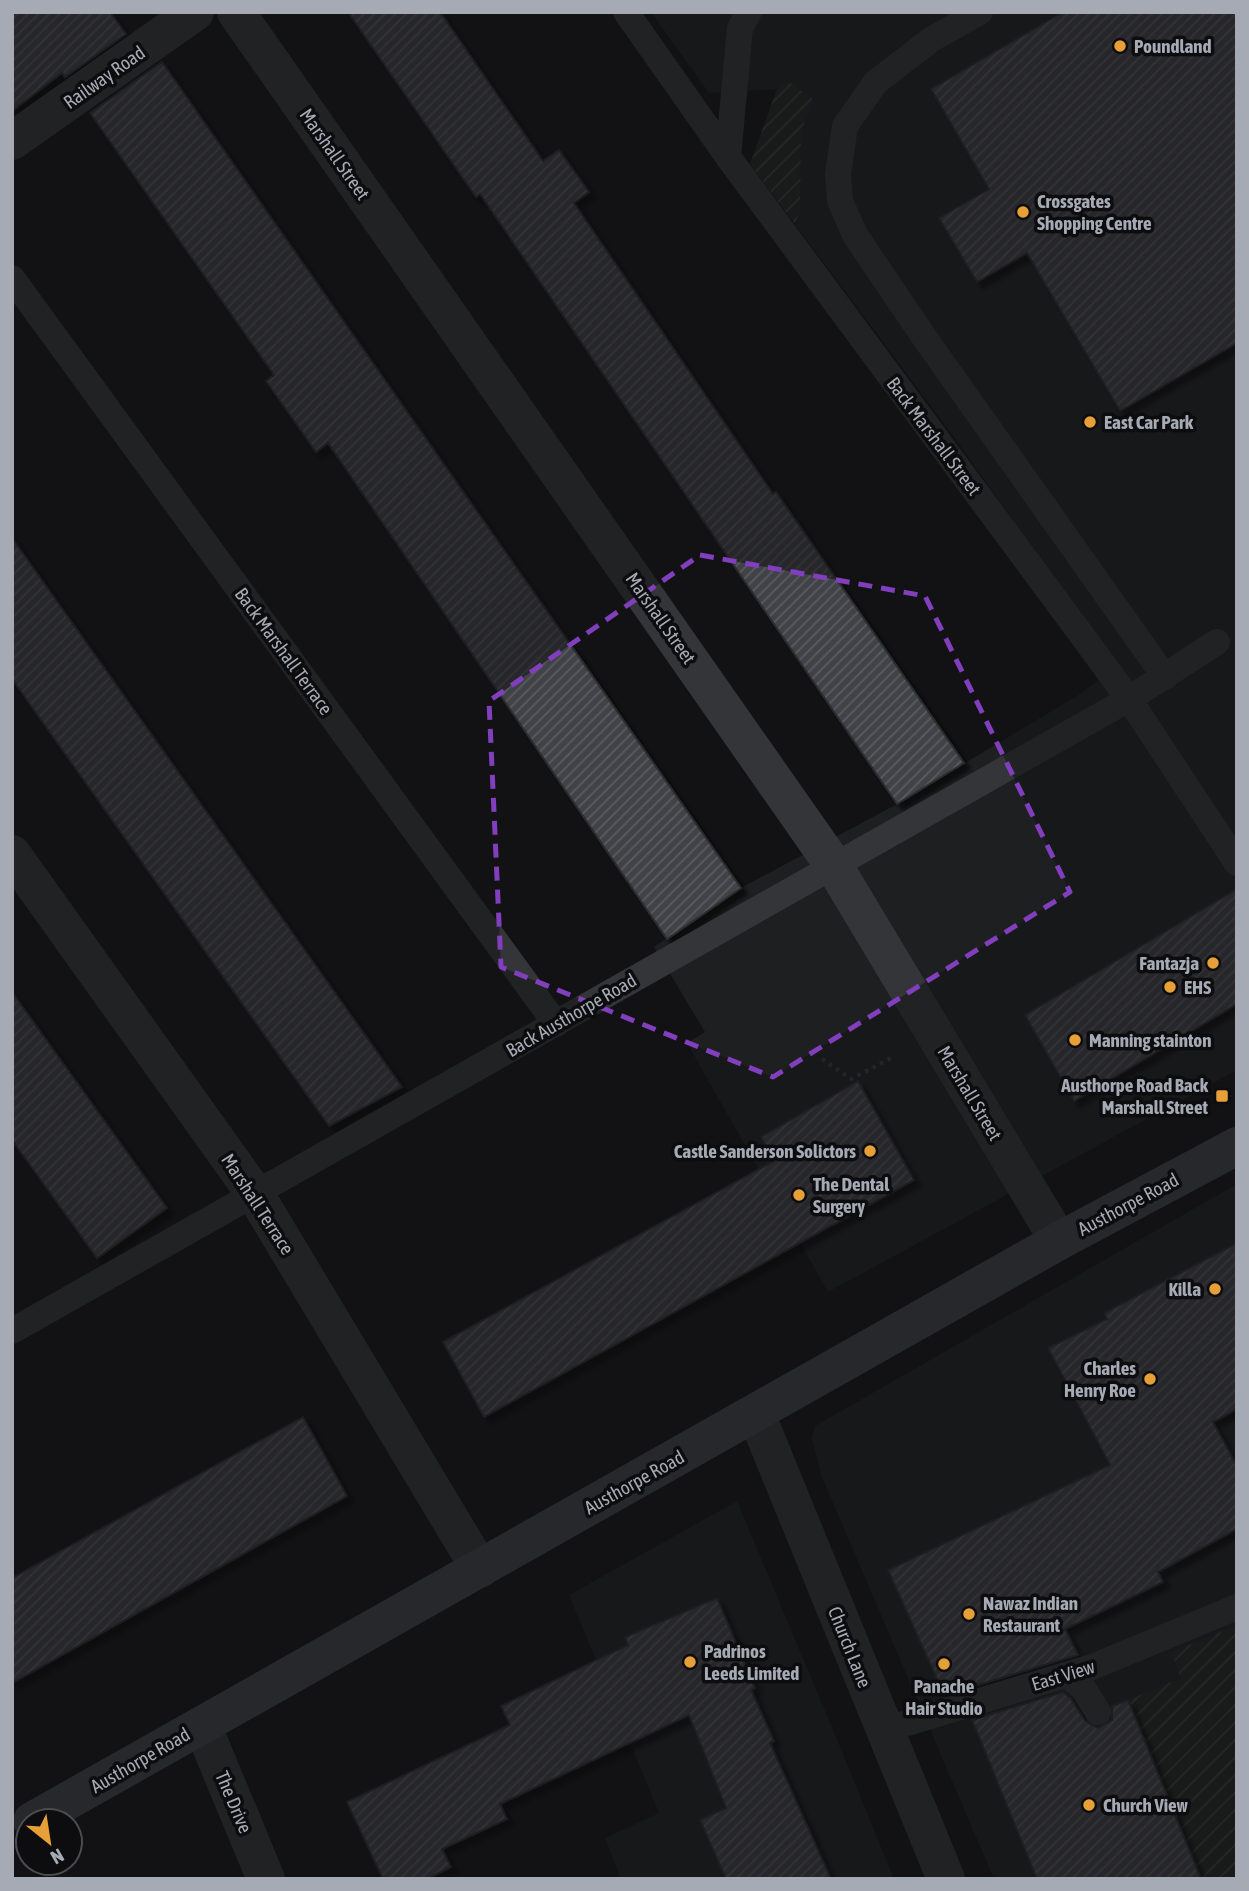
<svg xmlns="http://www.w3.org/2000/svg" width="1249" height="1891" font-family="'Asap Condensed',sans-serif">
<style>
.built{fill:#1e1f21}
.garden{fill:url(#garden-furrows)}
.building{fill:url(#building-hatch);stroke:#2c2d30;stroke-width:2;filter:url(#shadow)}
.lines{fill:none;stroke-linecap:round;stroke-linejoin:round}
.path{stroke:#3a3c3f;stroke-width:4.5;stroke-dasharray:3.5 5;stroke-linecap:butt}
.lane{stroke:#343539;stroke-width:26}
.street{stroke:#343539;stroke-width:38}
.secondary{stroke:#424448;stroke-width:38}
.marked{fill:none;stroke:#813fbd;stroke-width:5;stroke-dasharray:14 9;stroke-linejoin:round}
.poi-dot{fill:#e7a037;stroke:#0d0d0f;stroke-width:2.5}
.labels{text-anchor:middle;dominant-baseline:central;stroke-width:7;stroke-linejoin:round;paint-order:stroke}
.poi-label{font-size:19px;font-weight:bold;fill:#a5aab4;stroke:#0d0d0f;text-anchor:start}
.street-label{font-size:19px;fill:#a5aab4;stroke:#0d0d0f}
</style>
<defs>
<pattern id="garden-furrows" width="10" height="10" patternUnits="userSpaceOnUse" patternTransform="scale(1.75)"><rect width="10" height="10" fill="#1f261f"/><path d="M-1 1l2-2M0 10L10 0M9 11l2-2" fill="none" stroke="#3d433d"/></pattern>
<pattern id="building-hatch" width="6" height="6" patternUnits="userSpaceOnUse" patternTransform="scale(1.75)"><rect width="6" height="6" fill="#414347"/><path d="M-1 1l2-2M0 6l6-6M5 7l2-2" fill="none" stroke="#595b5f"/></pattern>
<filter id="shadow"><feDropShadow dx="6" dy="6" stdDeviation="2" flood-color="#0009"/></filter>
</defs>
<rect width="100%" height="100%" fill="#121214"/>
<g class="built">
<polygon points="651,12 1237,12 1237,1070 828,1292 687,1043 705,1032 654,947 741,888 897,804 1080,694 1117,666 951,433 750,164 777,89 709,93"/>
<polygon points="1237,1184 1237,1879 994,1879 821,1475 812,1438 815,1426"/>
<polygon points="737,1501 836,1737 894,1879 621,1879 605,1838 659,1813 569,1595"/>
</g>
<g class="garden">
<polygon points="788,81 814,100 801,131 800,211 795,224 750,164 777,89"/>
<polygon points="1237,1625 1237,1879 1201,1879 1128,1700 1181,1678 1171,1652"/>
</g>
<g class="building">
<polygon points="12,12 110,12 126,34 65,77 62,73 12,111"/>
<polygon points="348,12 440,12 543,161 559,150 589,192 574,203 773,494 776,492 964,763 897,804 480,194 476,197"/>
<polygon points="1063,12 1237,12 1237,343 1120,411 1027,253 977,282 939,218 989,189 931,89"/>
<polygon points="162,62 741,888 667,939 328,443 316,452 266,381 274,375 90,113"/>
<polygon points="12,538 402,1087 329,1126 12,679"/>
<polygon points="1237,889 1237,1004 1074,1101 1025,1015"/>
<polygon points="12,992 167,1208 97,1258 12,1140"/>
<polygon points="858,1081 914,1180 484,1417 443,1342 774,1161 761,1137"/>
<polygon points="1237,1243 1237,1409 1213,1422 1237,1466 1237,1529 1158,1572 1163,1582 1065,1629 1078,1655 944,1695 888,1570 1110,1465 1048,1348 1107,1319 1104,1313"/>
<polygon points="303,1417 347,1496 12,1683 12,1578"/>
<polygon points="717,1598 755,1688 751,1690 774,1741 770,1743 831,1879 726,1879 700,1820 726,1808 689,1715 500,1804 507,1819 442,1849 451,1867 427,1879 383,1879 347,1802 510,1725 501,1706 628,1645 625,1637"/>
<polygon points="1063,1692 1071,1699 1085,1721 1098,1728 1112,1720 1112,1706 1128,1700 1201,1879 1037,1879 972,1720"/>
</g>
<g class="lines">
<polyline class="path" points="822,1059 851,1079 893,1057"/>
<g class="lane">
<polyline points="626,12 728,157 1129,699 1237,863"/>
<polyline points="980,12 932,39 876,82 845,126 838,174 840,201 855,235 924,337 1165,677"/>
<polyline points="728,157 740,28 749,12"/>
<polyline points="12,278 556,1024"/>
<polyline points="12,1331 1129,699 1217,642"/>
<polyline points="1066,1675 1083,1688 1098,1712"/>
<polyline points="884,1730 1092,1667 1237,1607"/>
</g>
<g class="street">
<polyline points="236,12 834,866 1059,1241"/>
<polyline points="12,141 195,12"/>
<polyline points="12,854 255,1194 480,1569"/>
<polyline points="756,1414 946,1879"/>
<polyline points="202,1725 266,1879"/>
</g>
<polyline class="secondary" points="32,1821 1059,1241 1237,1146"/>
</g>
<path d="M0 0H1249V1891H0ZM700 555 925 596 1070 892 773 1077 501 967 489 701Z" fill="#121214" fill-opacity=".55" fill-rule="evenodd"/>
<path class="marked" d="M700 555 925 596 1070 892 773 1077 501 967 489 701Z"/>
<g class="poi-dot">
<circle cx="1120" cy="46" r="7"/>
<circle cx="1023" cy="212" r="7"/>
<circle cx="1090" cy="422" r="7"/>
<circle cx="1213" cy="963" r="7"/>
<circle cx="1170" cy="987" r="7"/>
<circle cx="1075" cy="1040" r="7"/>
<rect x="1215" y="1089" width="14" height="14" rx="3.5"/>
<circle cx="870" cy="1151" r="7"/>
<circle cx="799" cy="1195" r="7"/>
<circle cx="1215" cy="1289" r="7"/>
<circle cx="1150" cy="1379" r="7"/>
<circle cx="969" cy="1614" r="7"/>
<circle cx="690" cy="1662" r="7"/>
<circle cx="944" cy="1664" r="7"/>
<circle cx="1089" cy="1805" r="7"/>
</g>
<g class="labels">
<g class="poi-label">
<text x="1134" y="46">Poundland</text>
<text x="1037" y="201">Crossgates<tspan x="1037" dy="22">Shopping Centre</tspan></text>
<text x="1104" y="422">East Car Park</text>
<text x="1199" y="963" text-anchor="end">Fantazja</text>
<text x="1184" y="987">EHS</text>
<text x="1089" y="1040">Manning stainton</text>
<text x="1208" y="1085" text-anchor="end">Austhorpe Road Back<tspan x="1208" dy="22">Marshall Street</tspan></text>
<text x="856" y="1151" text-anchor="end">Castle Sanderson Solictors</text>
<text x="813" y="1184">The Dental<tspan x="813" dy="22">Surgery</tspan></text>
<text x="1201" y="1289" text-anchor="end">Killa</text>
<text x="1136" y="1368" text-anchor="end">Charles<tspan x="1136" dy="22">Henry Roe</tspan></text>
<text x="983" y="1603">Nawaz Indian<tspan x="983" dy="22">Restaurant</tspan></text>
<text x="704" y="1651">Padrinos<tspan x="704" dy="22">Leeds Limited</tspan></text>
<text x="944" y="1686" text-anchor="middle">Panache<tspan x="944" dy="22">Hair Studio</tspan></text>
<text x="1103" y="1805">Church View</text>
</g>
<g class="street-label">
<text transform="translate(104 77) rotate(-35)">Railway Road</text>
<text transform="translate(335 154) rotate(55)">Marshall Street</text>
<text transform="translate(934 436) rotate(53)">Back Marshall Street</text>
<text transform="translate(661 618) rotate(55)">Marshall Street</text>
<text transform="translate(284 651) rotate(54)">Back Marshall Terrace</text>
<text transform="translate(571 1015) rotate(-30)">Back Austhorpe Road</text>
<text transform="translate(970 1093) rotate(59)">Marshall Street</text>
<text transform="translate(258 1204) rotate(57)">Marshall Terrace</text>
<text transform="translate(1128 1204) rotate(-28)">Austhorpe Road</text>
<text transform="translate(634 1482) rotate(-29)">Austhorpe Road</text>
<text transform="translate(850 1647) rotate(68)">Church Lane</text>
<text transform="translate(1063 1675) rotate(-17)">East View</text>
<text transform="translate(140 1760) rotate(-30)">Austhorpe Road</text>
<text transform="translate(234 1802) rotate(67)">The Drive</text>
</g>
</g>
<rect width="1249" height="1891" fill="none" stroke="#a5aab4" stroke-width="28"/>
<g transform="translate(49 1842) rotate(150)"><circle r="33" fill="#0d0d0f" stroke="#4a4c51" stroke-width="2"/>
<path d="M0-5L12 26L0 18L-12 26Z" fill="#e7a037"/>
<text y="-10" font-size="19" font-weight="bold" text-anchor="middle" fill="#a5aab4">N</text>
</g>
</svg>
